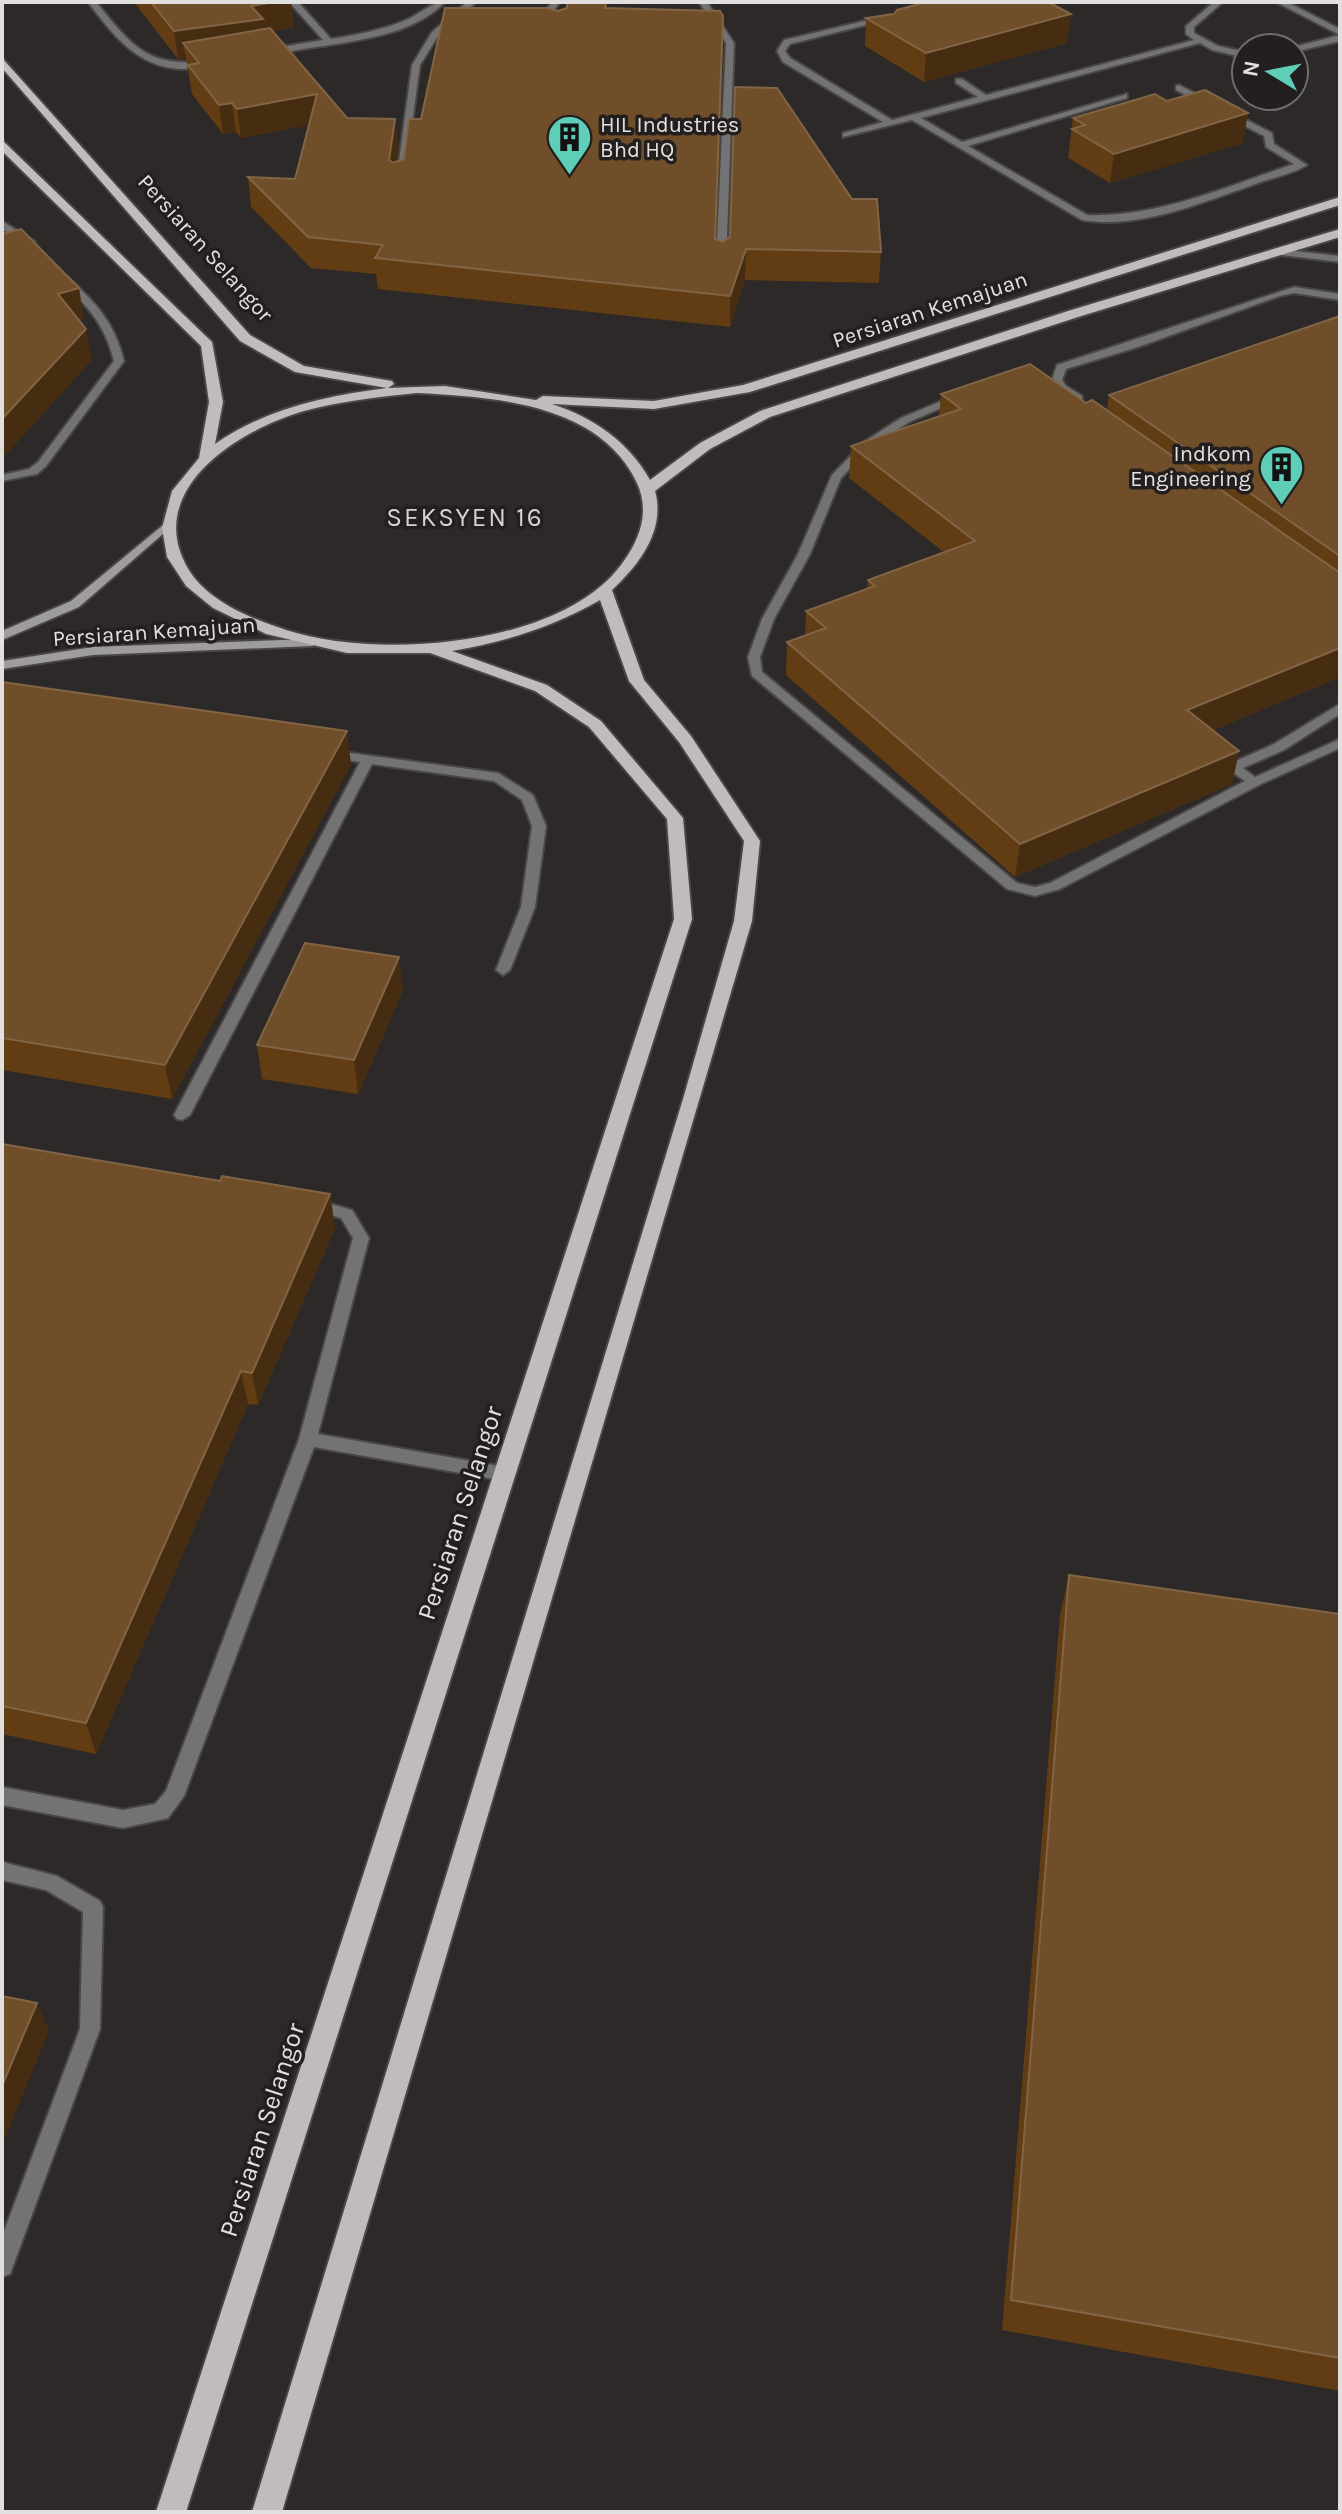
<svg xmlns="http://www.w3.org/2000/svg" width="1342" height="2514" font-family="Karla,sans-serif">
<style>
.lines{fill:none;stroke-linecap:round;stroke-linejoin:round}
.lane-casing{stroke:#494645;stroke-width:4}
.street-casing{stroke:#494645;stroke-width:4}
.secondary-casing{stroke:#494645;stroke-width:4}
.primary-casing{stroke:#494645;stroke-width:4}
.lane{fill:#747373;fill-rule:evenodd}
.street{fill:#747373;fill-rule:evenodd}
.secondary{fill:#9f9c9d;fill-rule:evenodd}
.primary{fill:#c0bcbd;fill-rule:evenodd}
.wall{fill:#623c13}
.shaded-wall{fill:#462d12}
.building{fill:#6f4e29;stroke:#816546;stroke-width:2}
.labels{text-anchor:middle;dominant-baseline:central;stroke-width:7;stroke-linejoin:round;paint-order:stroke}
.far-poi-label{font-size:22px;fill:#e2e0df;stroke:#221f1e;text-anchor:start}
.far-street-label{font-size:22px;fill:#e2e0df;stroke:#221f1e}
.far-quarter-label{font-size:26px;letter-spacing:2px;fill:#d5d1d0;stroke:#221f1e}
.street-label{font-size:26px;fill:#e2e0df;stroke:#221f1e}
</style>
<rect width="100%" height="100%" fill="#2c2928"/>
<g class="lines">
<defs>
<g id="lane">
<path d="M88 2H96C132 46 147 68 207 61L211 64C203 68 191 69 181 69 137 67 113 35 88 2Z"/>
<path d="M289 2H298L331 39C356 35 382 30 406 20 419 15 431 2 445 2 412 36 354 41 310 48 295 50 280 54 266 54V50L269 49 323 40Z"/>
<polygon points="467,2 476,2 438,36 420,65 404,181 396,183 412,65 432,32"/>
<polygon points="552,2 560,2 548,18 549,27 542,29 540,18"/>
<polygon points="699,2 707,2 734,43 726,264 721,267 716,264 726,43"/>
<path d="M1214 2H1223L1194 27V33L1218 46 1246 52V58L1212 50 1200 43 921 118 962 142 1127 94V98L968 146 1087 215C1158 218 1228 186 1294 164L1266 147 1264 136 1176 90V86L1179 85 1272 133 1274 144 1307 165C1294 173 1276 177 1261 182 1206 201 1140 230 1082 220L912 120 843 137V133L883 122 783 62 777 51 784 40 890 15V19L790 44 785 51 790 58 892 120 978 97 956 83V79H962L986 95 1194 40 1186 34V26Z"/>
<polygon points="1340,35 1340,41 1294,52 1294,48 1290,48"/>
<polygon points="2,222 5,223 35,242 26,244 2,229"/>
<path d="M60 278H68C96 302 115 324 124 361L46 466 37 474 2 481V475L29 469 38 462 114 361C105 325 88 305 60 282Z"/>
<path d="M1294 287 1340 294V300L1294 293 1280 296 1138 347 1066 369 1062 380 1066 386 1082 396V400C1069 402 1058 390 1052 380L1057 365Z"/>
<polygon points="958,394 962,395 962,399 909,422 872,446 841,478 810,554 774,619 760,657 762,672 1017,883 1035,887 1050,883 1245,781 1229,770 1229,764 1274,744 1340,704 1340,714 1284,750 1243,768 1255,777 1340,739 1340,748 1259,785 1060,889 1035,896 1007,889 752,676 748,657 762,619 798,554 832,475 864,442 901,418"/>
<polygon points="328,750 498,773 533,795 546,826 535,907 510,970 503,975 496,970 521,907 532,826 522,800 494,781 372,764 190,1115 182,1120 177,1119 174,1115 360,762 323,757 321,754"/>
<polygon points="313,1199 352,1210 369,1238 318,1434 505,1467 511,1469 514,1474 511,1479 505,1481 314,1447 184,1796 168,1818 123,1828 2,1805 2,1787 123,1810 155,1804 166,1791 299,1439 353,1238 341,1218 307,1209 305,1205"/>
<polygon points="2,1862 57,1876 100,1901 103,1907 100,2029 13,2266 10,2274 2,2277 2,2237 80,2029 83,1912 46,1890 2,1880"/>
</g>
<g id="street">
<polygon points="1276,2 1287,2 1340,29 1340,35"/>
<polygon points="1277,249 1340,256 1340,262 1273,254 1273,250"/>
</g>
<g id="secondary">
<polygon points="168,521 172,522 172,526 79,607 2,640 2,631 71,601"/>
<polygon points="309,639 315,643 313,646 93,655 2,669 2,661 93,647"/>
</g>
<path id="primary" d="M2 58 250 335 304 366 392 381 394 384 388 388 445 386 536 400 543 396 654 401 743 385 1340 197V205L750 392 654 409 552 404C594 418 628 441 650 480L700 443 760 411 1068 311 1340 229V237L1078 317 770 417 710 449 655 491C666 530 639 565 612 590L644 680 691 736 760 841 752 921 282 2512H252L683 1099 734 921 744 841 679 742 629 681 600 600C553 627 505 642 452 651L547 685 601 721 683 818 692 919 186 2512H156L674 919 667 819 589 727 535 691 430 653H347L266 634 213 608 186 586 167 557 162 528 172 491 199 458 209 402 201 346 2 151V140L212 342 223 402 215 444C267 408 325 396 387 388L295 372 240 341 2 68ZM417 393C493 397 598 403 636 481 651 511 640 540 621 565 560 647 377 660 286 630 249 618 201 599 184 561 148 485 244 428 304 411 341 401 379 397 417 393Z"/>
</defs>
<use href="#lane" class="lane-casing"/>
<use href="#street" class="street-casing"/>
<use href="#secondary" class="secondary-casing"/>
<use href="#primary" class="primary-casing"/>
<use href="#lane" class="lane"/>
<use href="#street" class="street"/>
<use href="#secondary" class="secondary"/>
<use href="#primary" class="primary"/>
</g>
<g class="wall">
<polygon points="134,2 291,2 294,27 273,31 347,118 395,119 398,148 396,162 404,159 421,119 558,11 607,2 607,8 723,44 716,239 723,242 881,252 879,283 745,280 730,327 378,289 376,274 311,268 251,207 248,177 295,179 309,125 241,138 236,132 223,134 192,94 186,58 178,59"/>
<polygon points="866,18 1067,43 924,82 865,46"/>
<polygon points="1073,118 1243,143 1110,183 1068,158"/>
<polygon points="1340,316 1340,677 1213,730 1239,751 1232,784 1015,877 786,675 787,642 805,635 806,611 867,589 868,580 945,553 849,478 851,446 939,416 941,394 1086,403 1107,410 1109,395"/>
<polygon points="2,682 351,764 172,1099 2,1070"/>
<polygon points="403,990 358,1094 262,1079 257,1045"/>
<polygon points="2,1144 220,1181 330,1194 335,1228 258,1405 248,1404 96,1754 2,1734"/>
<polygon points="1069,1575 1340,1614 1340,2391 1002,2330 1060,1615"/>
</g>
<g class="shaded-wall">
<polygon points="274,2 291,2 294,27 264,32 183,43 186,58 178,59 174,31 251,6"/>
<polygon points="1071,14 1067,43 924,82 926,53"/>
<polygon points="317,94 320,123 241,138 237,109"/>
<polygon points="232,103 236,132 223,134 219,105"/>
<polygon points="1248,113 1243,143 1110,183 1114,154"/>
<polygon points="395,119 398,148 392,190 389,160"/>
<polygon points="746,249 745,280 730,327 730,296"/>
<polygon points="79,288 84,319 64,325 58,294"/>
<polygon points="86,329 92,360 2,459 2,419"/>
<polygon points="1340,648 1340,677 1181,743 1187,710"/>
<polygon points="347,731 351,764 172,1099 165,1065"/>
<polygon points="1239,751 1232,784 1015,877 1020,844"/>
<polygon points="399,957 403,990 358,1094 354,1060"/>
<polygon points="330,1194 335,1228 258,1405 252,1373"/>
<polygon points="241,1371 248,1404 96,1754 86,1723"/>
<polygon points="37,2003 49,2031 2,2145 2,2086"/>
</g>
<g class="building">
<polygon points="151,2 274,2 251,6 263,19 174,31"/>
<polygon points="567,2 606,2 605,8 720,11 723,16 715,239 723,242 730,237 735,87 777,88 852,199 877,199 881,252 746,249 730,296 375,258 383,245 308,237 248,177 295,179 317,94 237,109 232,103 219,105 188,65 199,63 183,43 270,28 347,118 395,119 389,160 393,163 404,159 409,119 421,119 445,8 548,8 558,11 567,8"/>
<polygon points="927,2 1048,2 1071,14 926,53 866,18 894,14 897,10"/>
<polygon points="1205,90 1248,113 1114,154 1072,129 1085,125 1073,118 1155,94 1167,101"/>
<polygon points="21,229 79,288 58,294 86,329 2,419 2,234"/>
<polygon points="1340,316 1340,556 1109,395"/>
<polygon points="1030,364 1086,403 1092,400 1340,573 1340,648 1187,710 1239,751 1020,844 787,642 826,628 806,611 875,586 868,580 975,541 851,446 961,409 941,394"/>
<polygon points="2,682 347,731 165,1065 2,1038"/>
<polygon points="305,943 399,957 354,1060 257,1045"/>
<polygon points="2,1144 220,1181 222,1176 330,1194 252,1373 241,1371 86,1723 2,1706"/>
<polygon points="1069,1575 1340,1614 1340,2358 1011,2300"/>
<polygon points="2,1996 37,2003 2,2086"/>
</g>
<defs>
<symbol id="building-pin" viewBox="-11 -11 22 30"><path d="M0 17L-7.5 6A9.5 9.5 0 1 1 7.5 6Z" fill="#5eceb8" stroke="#221f1e"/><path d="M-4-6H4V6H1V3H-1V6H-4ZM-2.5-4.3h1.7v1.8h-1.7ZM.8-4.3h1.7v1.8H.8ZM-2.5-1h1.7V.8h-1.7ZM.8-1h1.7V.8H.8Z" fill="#111"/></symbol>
</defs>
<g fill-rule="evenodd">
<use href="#building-pin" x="544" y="112" width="51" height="69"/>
<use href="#building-pin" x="1256" y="442" width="51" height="69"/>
</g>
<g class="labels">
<g class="far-poi-label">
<text x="600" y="125">HIL Industries<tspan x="600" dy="25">Bhd HQ</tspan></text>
<text x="1251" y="454" text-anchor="end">Indkom<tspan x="1251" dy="25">Engineering</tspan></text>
</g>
<g class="far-street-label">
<text transform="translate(205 248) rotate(48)">Persiaran Selangor</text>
<text transform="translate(930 310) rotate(-18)">Persiaran Kemajuan</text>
<text transform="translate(154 632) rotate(-4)">Persiaran Kemajuan</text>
</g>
<g class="far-quarter-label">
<text x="465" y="517">SEKSYEN 16</text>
</g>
<g class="street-label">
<text transform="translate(460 1513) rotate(-72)">Persiaran Selangor</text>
<text transform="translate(262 2130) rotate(-72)">Persiaran Selangor</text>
</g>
</g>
<rect width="1342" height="2514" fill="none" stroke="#e2e0df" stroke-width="8"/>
<g transform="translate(1270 72) rotate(280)"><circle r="38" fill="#221f1e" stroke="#6f6c6b" stroke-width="2"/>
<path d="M0-6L14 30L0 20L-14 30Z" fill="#5eceb8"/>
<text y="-12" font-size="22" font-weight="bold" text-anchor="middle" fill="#e2e0df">N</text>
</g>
</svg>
